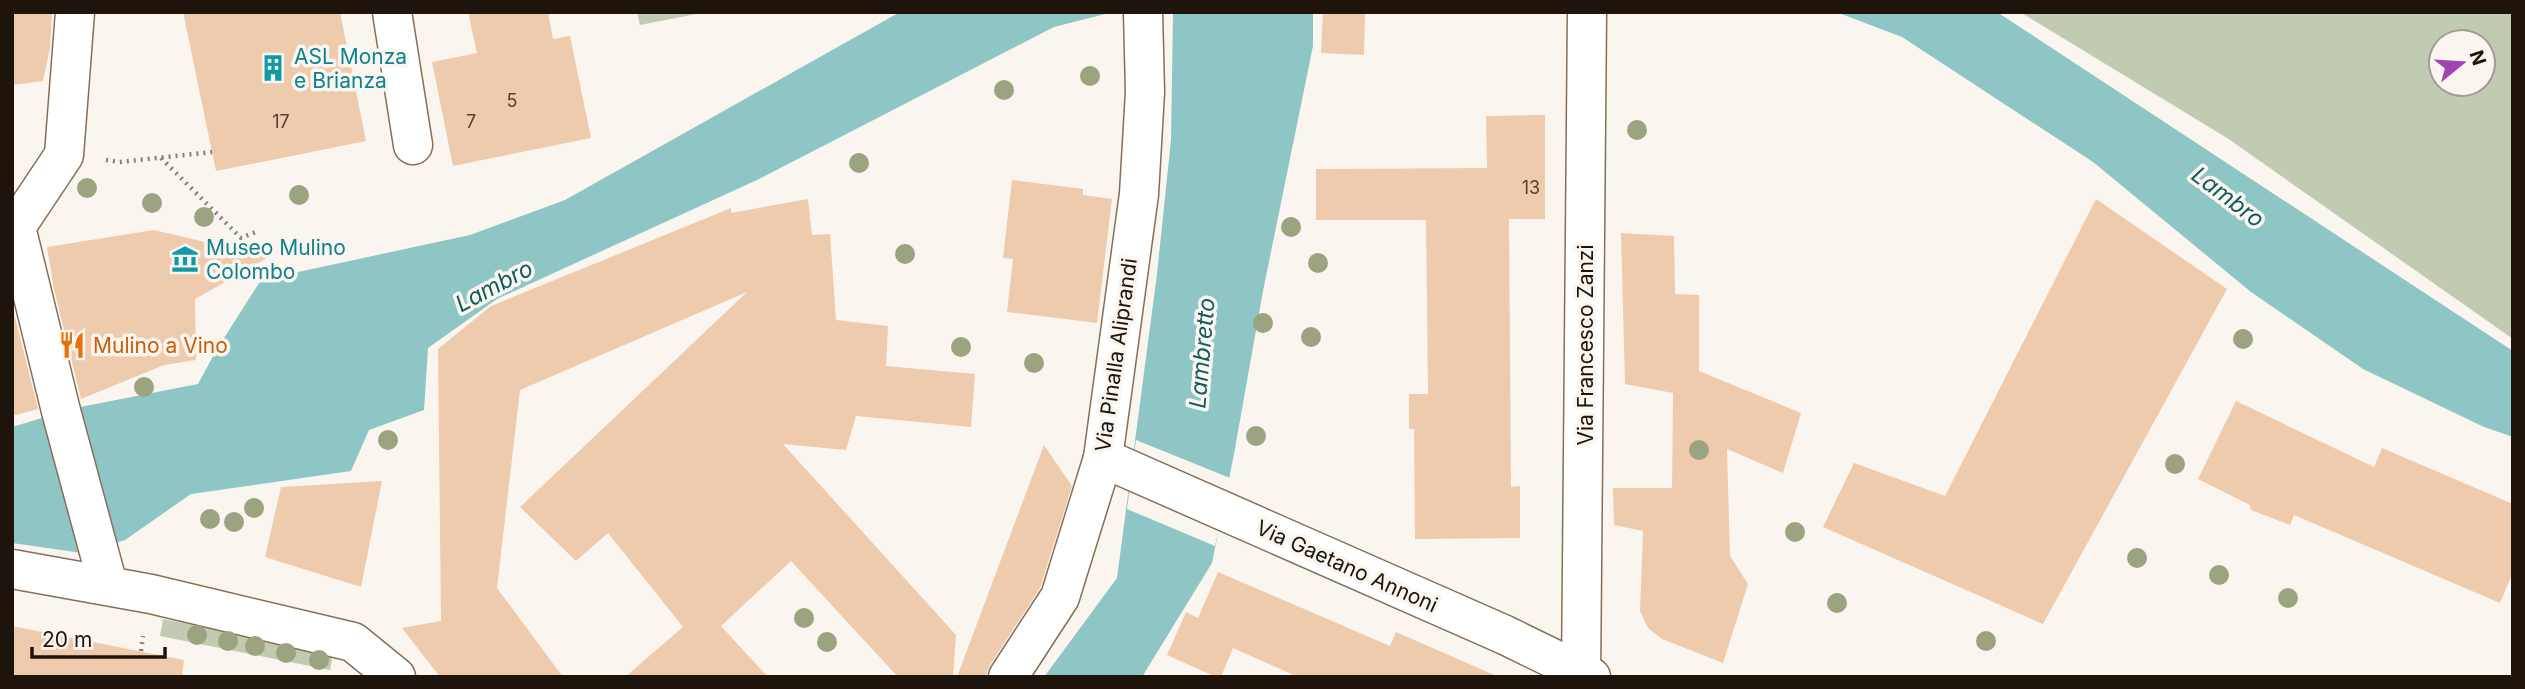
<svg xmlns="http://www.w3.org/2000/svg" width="2525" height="689" font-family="Inter,sans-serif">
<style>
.green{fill:#c1cbb2;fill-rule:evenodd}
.water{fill:#8ec6c6}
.pier{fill:#fbf5f0}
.building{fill:#eecbac}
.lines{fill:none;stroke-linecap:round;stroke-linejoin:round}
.minor-casing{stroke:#886e57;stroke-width:41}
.path{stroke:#888078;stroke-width:4.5;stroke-dasharray:2 5;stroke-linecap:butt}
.minor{stroke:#fff;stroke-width:38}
.tree{fill:#9ba380}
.labels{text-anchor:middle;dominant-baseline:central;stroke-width:7;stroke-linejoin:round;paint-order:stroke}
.number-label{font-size:18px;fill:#524233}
.culture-label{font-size:21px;fill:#0d838f;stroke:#fbf5f0;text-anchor:start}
.food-label{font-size:21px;fill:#c56008;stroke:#fbf5f0;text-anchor:start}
.street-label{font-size:21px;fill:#1e140b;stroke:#fbf5f0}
.water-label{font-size:23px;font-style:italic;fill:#0e5d5e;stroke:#fbf5f0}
</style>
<rect width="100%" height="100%" fill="#fbf5f0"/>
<g class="green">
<polygon points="637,12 706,12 640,25"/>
<path d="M2020 12H2513V339L2227 138ZM2441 42H2483V84H2441Z"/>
<polygon points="163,619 333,653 330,670 160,636"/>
</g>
<g class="water">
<polygon points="900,12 1113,12 1054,27 757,180 497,299 428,348 424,410 369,430 351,471 191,494 125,540 82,553 12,543 12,427 75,408 198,384 217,349 261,280 470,235 565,200"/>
<polygon points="1173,12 1313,12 1313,46 1263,291 1234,454 1212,563 1142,677 1044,677 1117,578 1157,274 1171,140"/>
<polygon points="1836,12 1997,12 2513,351 2513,437 2484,427 2363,369 2251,292 2093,162 1902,37"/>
</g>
<polygon class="pier" points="1136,440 1230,478 1215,546 1127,509"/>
<g class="building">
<polygon points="12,12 52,12 50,48 43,81 12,85"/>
<polygon points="183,12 340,12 366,141 216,171"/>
<polygon points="468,12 548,12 553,39 570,36 591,138 453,166 432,62 477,53"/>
<polygon points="1323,12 1365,12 1364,55 1321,53"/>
<polygon points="1545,115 1545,219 1509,219 1511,487 1520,486 1520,538 1415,539 1414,429 1409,429 1409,394 1428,394 1426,220 1316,220 1316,169 1487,168 1486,116"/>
<polygon points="1012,180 1083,189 1083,195 1112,199 1097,323 1007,312 1013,259 1003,258"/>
<polygon points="808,199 812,235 830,234 836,320 888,326 886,366 975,374 971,427 856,416 846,450 783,444 956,635 953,677 898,677 791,561 721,626 768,677 625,677 683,627 608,533 576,561 520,507 747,292 520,390 497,588 563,677 440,677 402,628 441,621 438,349 491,306 731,208 731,213"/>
<polygon points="2096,199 2227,289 2043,624 1823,527 1854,463 1945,496"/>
<polygon points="154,230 269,257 195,299 196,360 164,365 81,399 54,289 47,247"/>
<polygon points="1621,233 1674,236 1675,294 1699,295 1699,371 1801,413 1783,473 1727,449 1730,556 1748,584 1723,663 1662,639 1648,628 1640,611 1643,531 1614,525 1613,488 1672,488 1673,393 1625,384"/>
<polygon points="12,305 38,409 12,416"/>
<polygon points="2236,401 2374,467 2382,448 2513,504 2513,572 2500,603 2294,515 2290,525 2251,510 2250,505 2198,479"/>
<polygon points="1044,445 1072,486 1040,588 990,665 985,677 957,677"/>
<polygon points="382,481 361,587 265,557 281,487"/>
<polygon points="1218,572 1390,646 1396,632 1499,677 1298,677 1233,648 1221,677 1216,677 1167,655 1186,612 1198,618"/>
<polygon points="12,626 184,660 182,677 12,677"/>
</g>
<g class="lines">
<defs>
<g id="minor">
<polyline points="75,12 64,155 16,227 61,411 108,585"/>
<polyline points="392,12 413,145"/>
<polyline points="1103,458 1505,635 1591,677"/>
<polyline points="12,569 151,594 353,642 396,677"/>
<polyline points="1008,677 1060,597 1103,458 1139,194 1145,92 1143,12"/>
<polyline points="1581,677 1587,12"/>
</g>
</defs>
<use href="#minor" class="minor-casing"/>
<g class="path">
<polyline points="161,158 241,238 258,231"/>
<polyline points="106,160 119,162 212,152"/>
<polyline points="141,651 143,636"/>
</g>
<use href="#minor" class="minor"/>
</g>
<g class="tree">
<circle cx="1090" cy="76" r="10"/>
<circle cx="1004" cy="90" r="10"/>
<circle cx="1637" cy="130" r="10"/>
<circle cx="859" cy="163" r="10"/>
<circle cx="87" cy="188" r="10"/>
<circle cx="299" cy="195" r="10"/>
<circle cx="152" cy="203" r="10"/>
<circle cx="204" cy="217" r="10"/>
<circle cx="1291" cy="227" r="10"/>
<circle cx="905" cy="254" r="10"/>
<circle cx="1318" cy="263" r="10"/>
<circle cx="1263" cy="323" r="10"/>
<circle cx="1311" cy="337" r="10"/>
<circle cx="2243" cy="339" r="10"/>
<circle cx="961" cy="347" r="10"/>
<circle cx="1034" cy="363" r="10"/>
<circle cx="144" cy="387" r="10"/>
<circle cx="1256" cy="436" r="10"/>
<circle cx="388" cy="440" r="10"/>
<circle cx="1699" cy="450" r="10"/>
<circle cx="2175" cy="464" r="10"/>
<circle cx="254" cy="508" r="10"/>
<circle cx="210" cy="519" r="10"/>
<circle cx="234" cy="522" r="10"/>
<circle cx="1795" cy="532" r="10"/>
<circle cx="2137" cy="558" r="10"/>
<circle cx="2219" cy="575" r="10"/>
<circle cx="2288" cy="598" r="10"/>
<circle cx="1837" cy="603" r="10"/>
<circle cx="804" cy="618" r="10"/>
<circle cx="197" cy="635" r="10"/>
<circle cx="228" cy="641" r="10"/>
<circle cx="1986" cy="641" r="10"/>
<circle cx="827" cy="642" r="10"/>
<circle cx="255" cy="646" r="10"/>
<circle cx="286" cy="653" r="10"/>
<circle cx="319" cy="660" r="10"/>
</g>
<defs>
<symbol id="building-bare" viewBox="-9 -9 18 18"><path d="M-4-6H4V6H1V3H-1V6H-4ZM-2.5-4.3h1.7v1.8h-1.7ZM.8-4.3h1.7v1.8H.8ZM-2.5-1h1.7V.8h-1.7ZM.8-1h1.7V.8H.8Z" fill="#0f9aa8" stroke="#fbf5f0" stroke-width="2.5" paint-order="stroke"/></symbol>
<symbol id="museum-bare" viewBox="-9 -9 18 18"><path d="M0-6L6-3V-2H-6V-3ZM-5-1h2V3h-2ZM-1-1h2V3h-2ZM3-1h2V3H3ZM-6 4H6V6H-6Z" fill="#0f9aa8" stroke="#fbf5f0" stroke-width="2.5" paint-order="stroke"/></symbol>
<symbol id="restaurant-bare" viewBox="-9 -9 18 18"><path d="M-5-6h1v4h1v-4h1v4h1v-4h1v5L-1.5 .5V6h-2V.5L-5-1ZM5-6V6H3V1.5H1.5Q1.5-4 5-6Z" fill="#e8710a" stroke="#fbf5f0" stroke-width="2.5" paint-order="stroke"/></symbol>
</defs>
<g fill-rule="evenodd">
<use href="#building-bare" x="254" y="49" width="38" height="38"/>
<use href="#museum-bare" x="166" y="240" width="38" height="38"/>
<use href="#restaurant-bare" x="53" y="326" width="38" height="38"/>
</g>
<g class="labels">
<g class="number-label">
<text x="512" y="100">5</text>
<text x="281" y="121">17</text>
<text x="471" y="121">7</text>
<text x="1531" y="187">13</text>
</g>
<g class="culture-label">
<text x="294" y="56">ASL Monza<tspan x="294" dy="24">e Brianza</tspan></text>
<text x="206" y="247">Museo Mulino<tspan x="206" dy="24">Colombo</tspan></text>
</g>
<g class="food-label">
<text x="93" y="345">Mulino a Vino</text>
</g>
<g class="street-label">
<text transform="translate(1585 345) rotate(-90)">Via Francesco Zanzi</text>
<text transform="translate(1116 355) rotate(-82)">Via Pinalla Aliprandi</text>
<text transform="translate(1347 566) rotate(24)">Via Gaetano Annoni</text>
</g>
<g class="water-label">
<text transform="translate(2228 197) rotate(37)">Lambro</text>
<text transform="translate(494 286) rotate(-28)">Lambro</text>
<text transform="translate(1202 353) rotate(-85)">Lambretto</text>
</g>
</g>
<rect width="2525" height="689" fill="none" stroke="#1e140b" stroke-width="28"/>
<g transform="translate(2462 63) rotate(72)"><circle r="33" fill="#fbf5f0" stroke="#a39b94" stroke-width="2"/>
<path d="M0-5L12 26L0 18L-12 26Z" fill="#a045b0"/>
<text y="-10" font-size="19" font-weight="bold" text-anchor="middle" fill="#1e140b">N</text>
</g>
<path d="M32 647v10h133v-10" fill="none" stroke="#1e140b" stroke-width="3.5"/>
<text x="42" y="647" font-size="21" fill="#1e140b" stroke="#fbf5f0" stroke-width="5" paint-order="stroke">20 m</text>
</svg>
